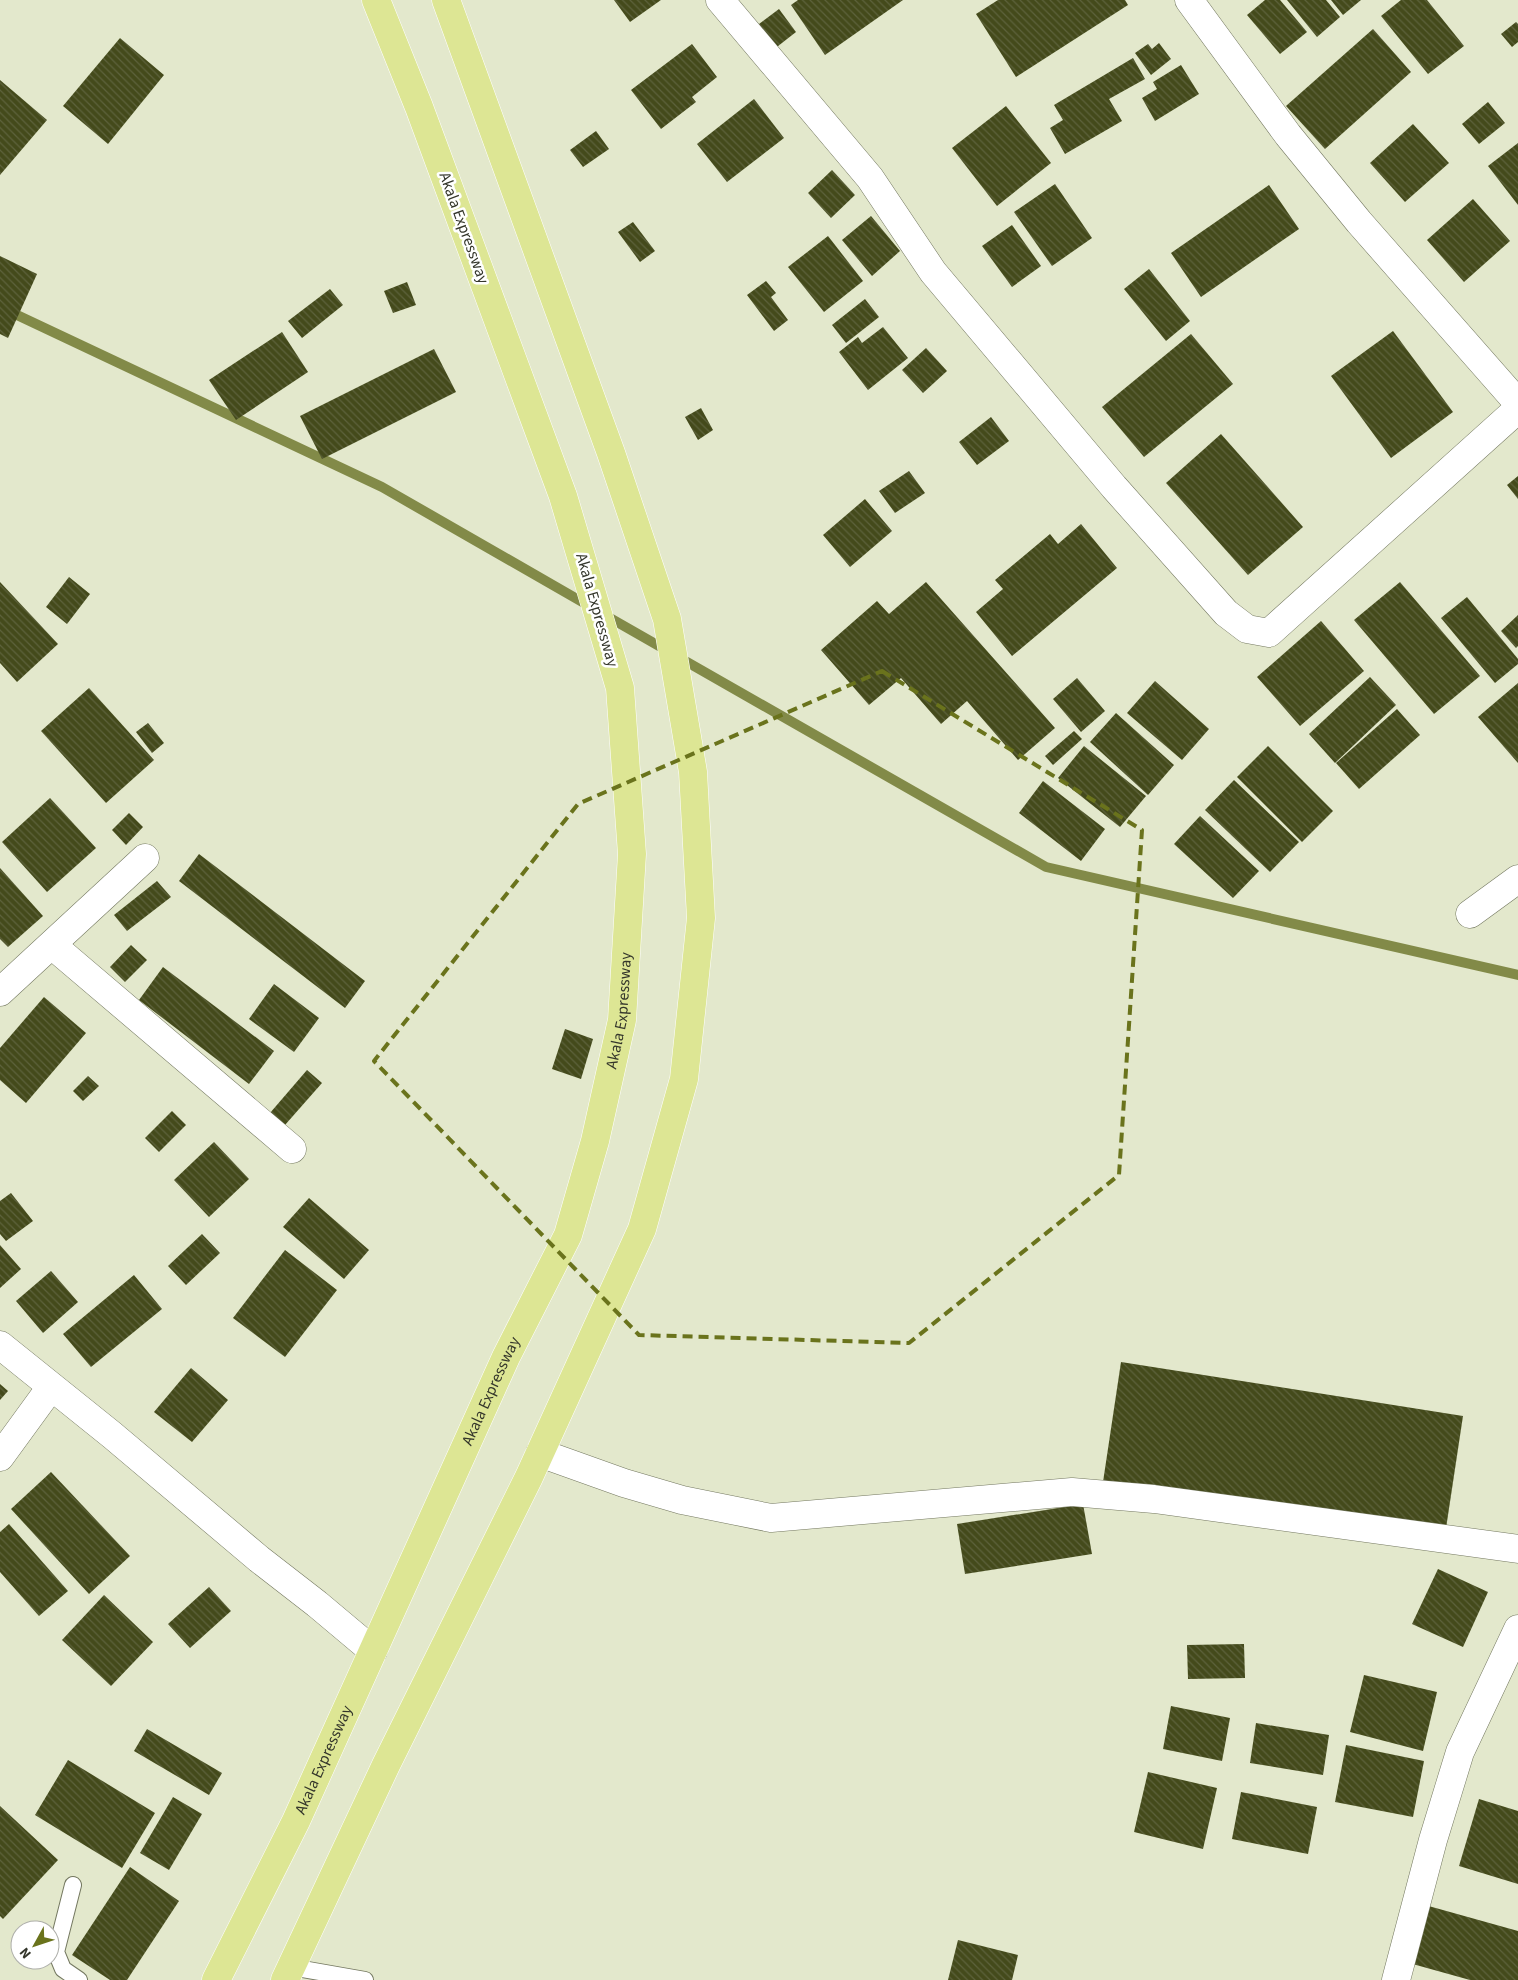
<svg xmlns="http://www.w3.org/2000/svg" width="1518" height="1980" font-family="'Source Sans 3',sans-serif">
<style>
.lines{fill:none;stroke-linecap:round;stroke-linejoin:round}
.stream{stroke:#828a48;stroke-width:10}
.building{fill:url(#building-back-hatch)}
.lane-casing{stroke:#747860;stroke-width:18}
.street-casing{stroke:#747860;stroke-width:29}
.primary-casing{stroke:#fff;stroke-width:29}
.lane{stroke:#fff;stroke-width:16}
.street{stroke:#fff;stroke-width:28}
.primary{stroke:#dde694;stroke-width:28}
.marked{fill:none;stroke:#6a731c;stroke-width:4;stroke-dasharray:10 6;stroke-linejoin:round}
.labels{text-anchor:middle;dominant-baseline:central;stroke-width:5;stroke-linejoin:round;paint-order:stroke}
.street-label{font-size:16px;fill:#34362b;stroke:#fff}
</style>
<defs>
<pattern id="building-back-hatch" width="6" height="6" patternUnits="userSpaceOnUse" patternTransform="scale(1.25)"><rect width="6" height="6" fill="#444a1b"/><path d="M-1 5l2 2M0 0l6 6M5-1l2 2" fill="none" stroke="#5d623c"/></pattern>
</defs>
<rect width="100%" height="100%" fill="#e3e8cc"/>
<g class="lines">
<g class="stream">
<polyline points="0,307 382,487 591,607"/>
<polyline points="603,614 1046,867 1518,975"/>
</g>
</g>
<g class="building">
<polygon points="614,0 661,0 630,22"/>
<polygon points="798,0 903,0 825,55 791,5"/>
<polygon points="998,0 1125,0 1128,5 1016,77 976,14"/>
<polygon points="1265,0 1280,0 1307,32 1280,54 1247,15"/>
<polygon points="1287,0 1326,0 1340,17 1317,37"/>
<polygon points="1331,0 1361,0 1343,15"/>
<polygon points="1401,0 1427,0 1464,46 1428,74 1381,16"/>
<polygon points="779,9 796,32 773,50 755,27"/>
<polygon points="1516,22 1518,24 1518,42 1512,47 1501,34"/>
<polygon points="1373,29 1411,72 1325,149 1286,106"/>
<polygon points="120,38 164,75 108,144 63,106"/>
<polygon points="1159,43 1171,59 1151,75 1135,53 1148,44 1152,49"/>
<polygon points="692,44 717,77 692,97 696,102 661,129 631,90"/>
<polygon points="1133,58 1145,79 1109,99 1122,121 1065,154 1050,128 1063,120 1054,105"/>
<polygon points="1181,65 1199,94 1155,121 1142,98 1157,89 1153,82"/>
<polygon points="0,80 47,120 0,175"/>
<polygon points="754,99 784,138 727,182 697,144"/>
<polygon points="1488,102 1505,123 1479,144 1462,124"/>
<polygon points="1006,106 1051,163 997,206 952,148"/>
<polygon points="1413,124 1449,163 1405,202 1370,163"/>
<polygon points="596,131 609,149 583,167 570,150"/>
<polygon points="1518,143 1518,205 1488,166"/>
<polygon points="832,170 855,195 831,218 808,193"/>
<polygon points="1055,184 1092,238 1052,266 1014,212"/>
<polygon points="1269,185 1299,229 1201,297 1171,253"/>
<polygon points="1473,199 1510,241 1464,282 1427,240"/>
<polygon points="871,216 900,251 872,276 842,240"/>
<polygon points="633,222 655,251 640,262 618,232"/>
<polygon points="1012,225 1041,266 1012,287 982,246"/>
<polygon points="828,236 863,281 824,312 788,267"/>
<polygon points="0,256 37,274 8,338 0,334"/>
<polygon points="1149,269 1190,321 1166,341 1124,289"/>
<polygon points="766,281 776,293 771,297 788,320 774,331 747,295"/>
<polygon points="407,282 416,305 393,313 384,291"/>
<polygon points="330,289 343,305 302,338 288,321"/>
<polygon points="865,299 879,317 846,343 832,325"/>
<polygon points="883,327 908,358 868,390 839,352 858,337 862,343"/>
<polygon points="1393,331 1453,412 1391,458 1331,376"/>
<polygon points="282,332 308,372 236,420 209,380"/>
<polygon points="1191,334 1233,384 1144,457 1102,407"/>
<polygon points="926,348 947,371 923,393 902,370"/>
<polygon points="434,349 456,392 322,459 300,416"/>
<polygon points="701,408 713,430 698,440 685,417"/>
<polygon points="991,417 1009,441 977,465 959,442"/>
<polygon points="1221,434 1303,527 1248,575 1166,483"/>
<polygon points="909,471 925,493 895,513 879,491"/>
<polygon points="1518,476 1518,499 1507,485"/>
<polygon points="865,499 892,531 850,567 823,535"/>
<polygon points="1081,524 1117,568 1012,656 976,612 1003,589 995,580 1050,534 1058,544"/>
<polygon points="69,577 90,594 67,624 46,607"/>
<polygon points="0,582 58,644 17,682 0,663"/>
<polygon points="926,582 1055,728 1018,760 967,701 941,724 901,678 869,705 821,650 877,601 889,614"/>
<polygon points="1400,582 1480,676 1434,714 1354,620"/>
<polygon points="1467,597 1518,659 1518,664 1495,683 1441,618"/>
<polygon points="1518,615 1518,646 1516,648 1501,631"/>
<polygon points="1321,621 1364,671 1300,726 1257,677"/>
<polygon points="1370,677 1396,705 1335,763 1309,734"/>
<polygon points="1077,678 1105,711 1081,732 1053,699"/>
<polygon points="1155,681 1209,729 1182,760 1127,713"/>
<polygon points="1518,683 1518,763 1478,717"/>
<polygon points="89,688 154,760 106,803 41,731"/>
<polygon points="1397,709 1420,735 1359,789 1336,763"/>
<polygon points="1116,713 1174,765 1148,795 1090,742"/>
<polygon points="148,723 164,743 152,753 136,732"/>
<polygon points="1074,731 1082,739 1053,765 1045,756"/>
<polygon points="1084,746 1146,796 1120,827 1058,778"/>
<polygon points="1268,746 1333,811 1302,842 1237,777"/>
<polygon points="1234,780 1299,842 1270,872 1205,810"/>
<polygon points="1043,781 1105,829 1081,861 1019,813"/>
<polygon points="50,798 96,848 47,892 2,842"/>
<polygon points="129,813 143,827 126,845 112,830"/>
<polygon points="1200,816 1259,871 1233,898 1174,844"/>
<polygon points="199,854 365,981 345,1008 179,881"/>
<polygon points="0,868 43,916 8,947 0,939"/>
<polygon points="157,881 171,897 127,931 114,915"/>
<polygon points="131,945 147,960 125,982 110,967"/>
<polygon points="163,967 274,1051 249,1084 139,1000"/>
<polygon points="274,984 319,1018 294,1052 249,1019"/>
<polygon points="44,997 86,1033 26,1103 0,1080 0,1048"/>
<polygon points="565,1029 593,1039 581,1079 552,1069"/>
<polygon points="307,1070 322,1083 285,1125 270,1113"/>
<polygon points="88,1076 99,1086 83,1101 73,1091"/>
<polygon points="172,1111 186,1125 159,1152 145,1138"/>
<polygon points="214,1142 249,1179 209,1217 174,1180"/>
<polygon points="11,1193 33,1221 6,1241 0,1234 0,1201"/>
<polygon points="309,1198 369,1250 344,1279 283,1227"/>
<polygon points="202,1234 220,1253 186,1285 168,1266"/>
<polygon points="0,1245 21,1269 0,1288"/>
<polygon points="285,1250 337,1290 285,1357 233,1318"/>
<polygon points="51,1271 78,1302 43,1333 16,1301"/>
<polygon points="134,1275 162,1309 91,1367 63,1334"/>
<polygon points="1121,1362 1463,1416 1445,1535 1103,1482"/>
<polygon points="191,1368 228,1400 192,1442 154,1412"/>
<polygon points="0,1384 8,1391 0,1400"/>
<polygon points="51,1472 130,1556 89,1594 11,1509"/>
<polygon points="1083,1504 1092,1554 965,1574 957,1524"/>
<polygon points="9,1524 68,1591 39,1616 0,1572 0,1532"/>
<polygon points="1438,1569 1488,1592 1463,1647 1412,1624"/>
<polygon points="209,1587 231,1611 190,1648 168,1624"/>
<polygon points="104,1595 153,1642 111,1686 62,1640"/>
<polygon points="1244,1644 1245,1678 1188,1679 1187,1645"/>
<polygon points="1364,1675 1437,1692 1423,1751 1350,1732"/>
<polygon points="1171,1706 1230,1718 1222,1761 1163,1749"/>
<polygon points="1256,1723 1329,1735 1323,1775 1250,1763"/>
<polygon points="147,1729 222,1773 209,1795 134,1751"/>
<polygon points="1346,1745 1424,1761 1413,1817 1335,1802"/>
<polygon points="68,1760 155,1813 122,1868 35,1815"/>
<polygon points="1148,1772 1217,1788 1203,1849 1134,1832"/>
<polygon points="1241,1792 1317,1807 1308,1854 1232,1839"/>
<polygon points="173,1797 202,1814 169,1870 140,1853"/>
<polygon points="1479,1799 1518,1811 1518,1884 1459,1866"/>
<polygon points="0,1806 58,1860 3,1919 0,1916"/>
<polygon points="130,1867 179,1901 127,1980 110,1980 72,1955"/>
<polygon points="1425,1905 1518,1931 1518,1980 1470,1980 1409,1963"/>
<polygon points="958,1940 1018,1955 1012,1980 948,1980"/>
</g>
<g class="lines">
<defs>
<g id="lane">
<polyline points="73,1885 56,1952 63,1969 79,1980"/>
<polyline points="291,1967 365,1980"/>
</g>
<g id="street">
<polyline points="720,0 870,178 933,272 1114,487 1226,613 1247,629 1269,633 1518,409"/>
<polyline points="1189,0 1288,135 1359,222 1518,403"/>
<polyline points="1470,914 1518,879"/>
<polyline points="52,945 292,1149"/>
<polyline points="0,992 145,858"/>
<polyline points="0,1345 112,1435 259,1559 317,1604 373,1651"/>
<polyline points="540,1453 624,1483 682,1500 771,1518 1072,1492 1154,1499 1518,1549"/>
<polyline points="0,1457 51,1387"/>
<polyline points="1396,1980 1433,1840 1460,1752 1518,1629"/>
</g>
<g id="primary">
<path id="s1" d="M216 1980 296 1821 506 1357 568 1235 595 1141 622 1020 632 854 620 688 563 496 419 107 376 0"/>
<polyline points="285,1980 386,1765 529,1477 642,1229 684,1079 701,918 693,772 667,619 611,453 446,0"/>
</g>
</defs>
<use href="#lane" class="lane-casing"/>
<use href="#street" class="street-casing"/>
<use href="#primary" class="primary-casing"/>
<use href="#lane" class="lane"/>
<use href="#street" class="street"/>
<use href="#primary" class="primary"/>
</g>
<path class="marked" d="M882 671 1142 830 1119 1175 909 1343 639 1335 374 1061 578 804Z"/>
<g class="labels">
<g class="street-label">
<text transform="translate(464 228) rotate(70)">Akala Expressway</text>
<text transform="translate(597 610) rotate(74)">Akala Expressway</text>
<text stroke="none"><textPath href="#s1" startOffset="1055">Akala Expressway</textPath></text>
<text stroke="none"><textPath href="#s1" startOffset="650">Akala Expressway</textPath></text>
<text stroke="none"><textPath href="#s1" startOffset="245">Akala Expressway</textPath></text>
</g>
</g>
<g transform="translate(35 1945) rotate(230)"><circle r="24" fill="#ffffff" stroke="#aeafaa"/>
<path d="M0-4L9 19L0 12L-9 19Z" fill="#6a731c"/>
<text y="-8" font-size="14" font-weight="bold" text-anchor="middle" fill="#34362b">N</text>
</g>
</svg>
